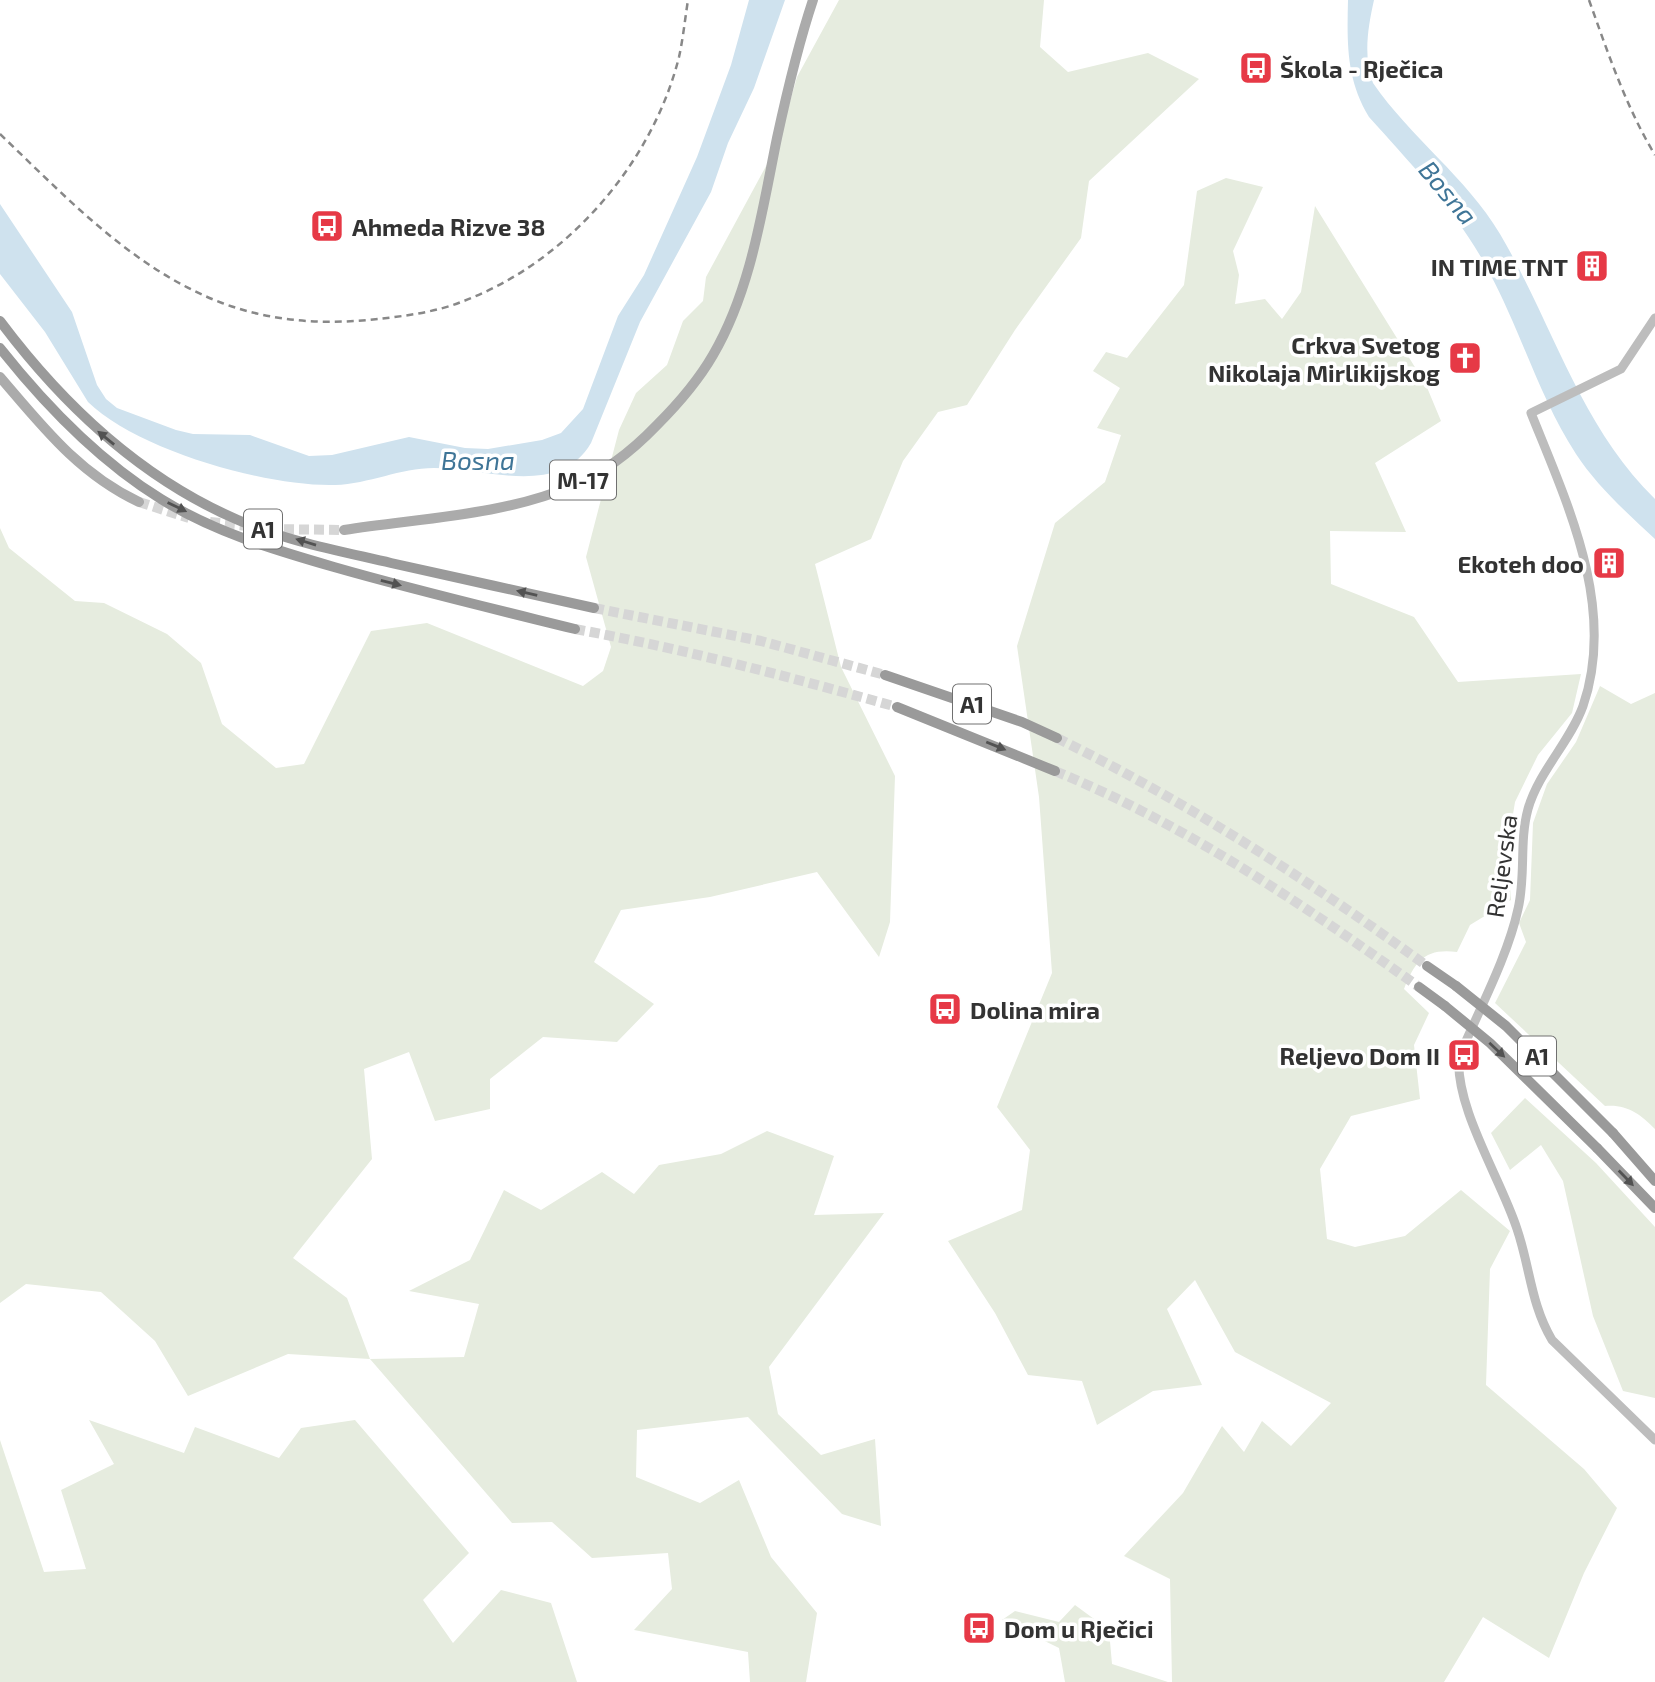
<svg xmlns="http://www.w3.org/2000/svg" width="1655" height="1682" font-family="'Exo 2',sans-serif">
<style>
.green{fill:#e6ecdf}
.water{fill:#cfe2ee}
.lines{fill:none;stroke-linecap:round;stroke-linejoin:round}
.primary-tunnel{stroke:#d6d6d6;stroke-width:10;stroke-dasharray:10 5;stroke-linecap:butt}
.highway-tunnel{stroke:#d6d6d6;stroke-width:10;stroke-dasharray:10 5;stroke-linecap:butt}
.secondary{stroke:#bdbdbd;stroke-width:9}
.primary{stroke:#ababab;stroke-width:10}
.highway{stroke:#9a9a9a;stroke-width:10}
.rail{stroke:#888;stroke-width:2.5;stroke-dasharray:7 5;stroke-linecap:butt}
.highway-bridge{stroke:#9a9a9a;stroke-width:10}
.oneway{fill:#525252}
.labels{text-anchor:middle;dominant-baseline:central;stroke-width:7;stroke-linejoin:round;paint-order:stroke}
.shield{fill:#fff;stroke:#707070;stroke-width:2}
.shield-label{font-size:23px;font-weight:bold;fill:#333}
.poi-label{font-size:24px;font-weight:bold;fill:#333;stroke:#fff;text-anchor:start}
.street-label{font-size:24px;fill:#333;stroke:#fff}
.water-label{font-size:26px;font-style:italic;fill:#3f7597;stroke:#fff}
</style>
<rect width="100%" height="100%" fill="#fff"/>
<g class="green">
<polygon points="839,0 1044,0 1040,47 1068,72 1148,53 1199,79 1089,181 1081,238 1015,330 967,405 938,412 903,461 871,539 815,564 841,667 895,776 890,922 879,957 817,872 710,897 621,910 594,962 654,1004 617,1042 543,1037 490,1079 490,1109 435,1121 409,1052 364,1069 372,1159 293,1258 347,1298 370,1359 464,1357 479,1304 409,1291 470,1260 504,1190 541,1210 602,1172 634,1194 659,1165 721,1154 767,1131 834,1156 814,1215 884,1213 769,1367 778,1414 821,1455 875,1439 881,1526 842,1514 748,1417 637,1430 636,1477 700,1503 739,1480 771,1557 817,1613 806,1682 750,1682 748,1652 634,1630 672,1589 668,1553 592,1558 552,1522 512,1523 370,1359 288,1354 188,1396 155,1341 101,1292 26,1284 0,1303 0,528 9,548 75,601 104,603 167,634 201,663 222,724 276,768 304,764 371,631 427,623 583,686 603,671 611,647 586,557 619,430 636,393 667,365 683,321 703,301 706,277 778,144 797,77"/>
<path d="M1226 178 1263 187 1233 251 1239 275 1235 304 1265 299 1282 319 1301 292 1315 206 1426 385 1441 421 1375 463 1406 532 1330 531 1331 584 1414 617 1458 682 1581 674 1572 713 1538 755 1515 802 1507 851 1511 900 1470 925 1457 952C1425 948 1415 961 1404 989L1429 1013 1414 1045 1420 1099 1351 1116 1320 1169 1327 1239 1355 1247 1405 1236 1461 1190 1510 1231 1490 1269 1486 1385 1584 1469 1617 1508 1584 1573 1549 1658 1483 1617 1444 1682H1172L1170 1579 1124 1556 1183 1493 1222 1426 1244 1452 1262 1421 1291 1446 1331 1403 1235 1352 1195 1280 1167 1309 1202 1385 1153 1391 1097 1425 1082 1381 1028 1375 995 1313 948 1241 1022 1210 1030 1150 997 1107 1052 973 1039 797 1017 646 1055 523 1105 482 1121 435 1097 428 1120 388 1093 371 1106 352 1127 358 1184 285 1197 191Z"/>
<path d="M1600 686 1631 704 1655 693V1129C1640 1114 1627 1104 1605 1106L1495 1003 1526 942 1519 923 1530 900 1533 823 1547 784 1576 742Z"/>
<polygon points="1525,1098 1596,1163 1655,1227 1655,1398 1623,1391 1593,1316 1563,1181 1541,1145 1510,1170 1491,1133"/>
<polygon points="89,1420 184,1453 195,1427 279,1458 301,1428 355,1420 469,1553 423,1600 453,1643 501,1590 551,1603 577,1682 0,1682 0,1440 44,1572 86,1569 61,1490 114,1464"/>
<polygon points="1075,1605 1109,1630 1112,1664 1168,1682 1065,1682 1059,1648 1002,1620 1015,1611 1059,1622"/>
</g>
<g class="water">
<path d="M749 0H785L754 88 728 143 711 192 640 322 591 443C559 498 486 468 434 468 400 468 369 484 335 485 267 487 137 450 88 402L45 332 0 274V204L72 312 97 385 106 399 117 408 176 430 193 434 250 435 309 456 332 455 409 437 465 448 488 449 542 440 561 433 583 409 618 316 644 275 697 157 731 65Z"/>
<path d="M1348 0H1374C1368 27 1363 56 1373 83 1410 137 1466 177 1500 234 1553 324 1579 424 1655 499V539C1627 513 1597 486 1576 454 1539 397 1521 331 1489 272 1460 215 1411 164 1369 117 1346 79 1347 43 1348 0Z"/>
</g>
<g class="lines">
<g class="primary-tunnel">
<polyline points="139,502 189,518"/>
<polyline points="210,522 247,526"/>
<polyline points="269,529 344,530"/>
</g>
<g class="highway-tunnel">
<polyline points="594,608 761,641 885,675"/>
<path d="M575 629C684 649 790 677 897 707"/>
<path d="M1057 738C1187 802 1310 881 1427 966"/>
<path d="M1055 771C1185 824 1305 906 1419 987"/>
</g>
<path class="secondary" d="M1655 318 1621 369 1531 413C1567 503 1617 607 1583 706 1570 742 1539 771 1528 809 1519 842 1526 876 1518 909 1508 956 1478 1012 1459 1057 1455 1108 1501 1179 1517 1229 1530 1267 1531 1305 1552 1340L1655 1440"/>
<g class="primary">
<path d="M0 377C42 426 79 474 139 502"/>
<path d="M344 530C419 518 501 516 572 486 604 473 633 450 657 425 678 404 698 381 713 355 751 290 762 211 777 138 787 92 798 45 813 0"/>
</g>
<g class="highway">
<path d="M0 321C63 405 140 478 238 520 286 541 340 551 391 563 459 578 526 593 594 608"/>
<path d="M0 348C46 406 98 460 161 499 214 532 275 550 334 567 414 590 494 609 575 629"/>
<polyline points="885,675 1022,722 1057,738"/>
<polyline points="897,707 1055,771"/>
<polyline points="1427,966 1456,986"/>
<polyline points="1419,987 1445,1006"/>
<polyline points="1613,1133 1655,1181"/>
<polyline points="1597,1148 1655,1208"/>
</g>
<g class="rail">
<path d="M1589 0C1608 53 1626 107 1655 155"/>
<path d="M0 134C67 198 133 269 222 303 273 322 325 325 378 319 405 316 436 312 461 302 565 264 652 165 679 57 683 39 685 19 688 0"/>
</g>
<g class="highway-bridge">
<polyline points="1456,986 1506,1026 1613,1133"/>
<polyline points="1445,1006 1490,1043 1597,1148"/>
</g>
</g>
<defs><path id="oneway-solid" d="M-6-.8H1V-3.2L6.5 0L1 3.2V.8H-6Z" transform="scale(1.75)"/></defs>
<g class="oneway">
<use href="#oneway-solid" transform="translate(106 438) rotate(-141)"/>
<use href="#oneway-solid" transform="translate(177 507) rotate(26)"/>
<use href="#oneway-solid" transform="translate(306 542) rotate(-163)"/>
<use href="#oneway-solid" transform="translate(391 583) rotate(14)"/>
<use href="#oneway-solid" transform="translate(527 593) rotate(-167)"/>
<use href="#oneway-solid" transform="translate(996 746) rotate(22)"/>
<use href="#oneway-solid" transform="translate(1497 1050) rotate(43)"/>
<use href="#oneway-solid" transform="translate(1626 1178) rotate(46)"/>
</g>
<defs>
<symbol id="bus-square" viewBox="-11 -11 22 22"><rect x="-9" y="-9" width="18" height="18" rx="4" fill="#e63946" stroke="#fff"/><path d="M-5-6H5V4H4V6H2V4H-2V6H-4V4H-5ZM-3.5-4V0h7V-4ZM-3.5 1.2v1.5H-2V1.2ZM2 1.2v1.5H3.5V1.2Z" fill="#fff"/></symbol>
<symbol id="building-square" viewBox="-11 -11 22 22"><rect x="-9" y="-9" width="18" height="18" rx="4" fill="#e63946" stroke="#fff"/><path d="M-4-6H4V6H1V3H-1V6H-4ZM-2.5-4.3h1.7v1.8h-1.7ZM.8-4.3h1.7v1.8H.8ZM-2.5-1h1.7V.8h-1.7ZM.8-1h1.7V.8H.8Z" fill="#fff"/></symbol>
<symbol id="church-square" viewBox="-11 -11 22 22"><rect x="-9" y="-9" width="18" height="18" rx="4" fill="#e63946" stroke="#fff"/><path d="M-1.2-6h2.4v3.5h3.3v2.4h-3.3V6h-2.4V-.1h-3.3v-2.4h3.3Z" fill="#fff"/></symbol>
</defs>
<g fill-rule="evenodd">
<use href="#bus-square" x="1237" y="49" width="38" height="38"/>
<use href="#bus-square" x="308" y="207" width="38" height="38"/>
<use href="#building-square" x="1573" y="247" width="38" height="38"/>
<use href="#church-square" x="1446" y="339" width="38" height="38"/>
<use href="#building-square" x="1590" y="544" width="38" height="38"/>
<use href="#bus-square" x="926" y="990" width="38" height="38"/>
<use href="#bus-square" x="1445" y="1036" width="38" height="38"/>
<use href="#bus-square" x="960" y="1609" width="38" height="38"/>
</g>
<g class="labels">
<g class="shield">
<rect x="550" y="460.5" width="66" height="39" rx="5"/>
<rect x="244" y="509.5" width="38" height="39" rx="5"/>
<rect x="953" y="684.5" width="38" height="39" rx="5"/>
<rect x="1518" y="1036.5" width="38" height="39" rx="5"/>
</g>
<g class="shield-label">
<text x="583" y="480">M-17</text>
<text x="263" y="529">A1</text>
<text x="972" y="704">A1</text>
<text x="1537" y="1056">A1</text>
</g>
<g class="poi-label">
<text x="1280" y="68">Škola - Rječica</text>
<text x="352" y="226">Ahmeda Rizve 38</text>
<text x="1568" y="266" text-anchor="end">IN TIME TNT</text>
<text x="1440" y="344" text-anchor="end">Crkva Svetog<tspan x="1440" dy="28">Nikolaja Mirlikijskog</tspan></text>
<text x="1584" y="563" text-anchor="end">Ekoteh doo</text>
<text x="970" y="1009">Dolina mira</text>
<text x="1440" y="1055" text-anchor="end">Reljevo Dom II</text>
<text x="1004" y="1628">Dom u Rječici</text>
</g>
<g class="street-label">
<text transform="translate(1501 866) rotate(-82)">Reljevska</text>
</g>
<g class="water-label">
<text transform="translate(1449 192) rotate(50)">Bosna</text>
<text x="478" y="459">Bosna</text>
</g>
</g>
</svg>
